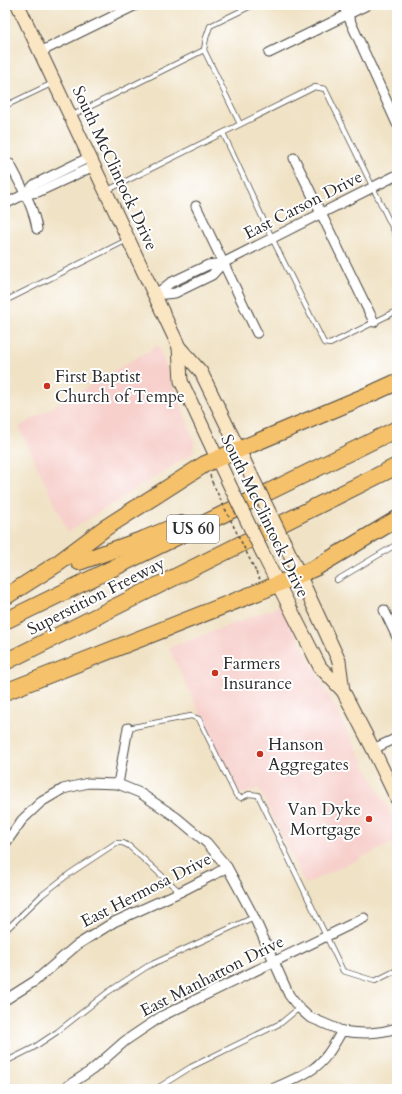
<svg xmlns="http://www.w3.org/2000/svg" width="402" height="1094" font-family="Cardo,serif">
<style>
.built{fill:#f7d0cc}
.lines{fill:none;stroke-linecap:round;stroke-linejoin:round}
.service-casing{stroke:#494642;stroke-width:6}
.minor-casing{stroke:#494642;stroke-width:11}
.secondary-casing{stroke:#494642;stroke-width:15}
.motorway-casing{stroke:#494642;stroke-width:18}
.path{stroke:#494642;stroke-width:1.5;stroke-dasharray:3 3;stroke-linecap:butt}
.service{stroke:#fff;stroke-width:4.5}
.minor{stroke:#fff;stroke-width:9}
.secondary{stroke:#fbe6c4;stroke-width:13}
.motorway{stroke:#f5c16b;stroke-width:16}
.secondary-bridge-casing{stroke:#494642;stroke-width:15;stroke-linecap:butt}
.path-bridge{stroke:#494642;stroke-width:1.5;stroke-dasharray:3 3;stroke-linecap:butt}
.secondary-bridge{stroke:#fbe6c4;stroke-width:13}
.poi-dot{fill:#c8321e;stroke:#fff;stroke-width:1.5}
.labels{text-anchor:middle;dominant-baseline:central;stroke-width:4;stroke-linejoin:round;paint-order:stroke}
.shield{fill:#fff;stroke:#6b6b6b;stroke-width:1}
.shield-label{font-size:16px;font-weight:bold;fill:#2b2b2b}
.street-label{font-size:17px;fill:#2b2b2b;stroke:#fff}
.poi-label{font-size:17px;fill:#2b2b2b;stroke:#fff;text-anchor:start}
</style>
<rect width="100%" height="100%" fill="#fff"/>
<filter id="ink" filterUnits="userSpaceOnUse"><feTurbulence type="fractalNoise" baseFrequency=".025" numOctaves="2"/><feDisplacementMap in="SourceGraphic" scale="8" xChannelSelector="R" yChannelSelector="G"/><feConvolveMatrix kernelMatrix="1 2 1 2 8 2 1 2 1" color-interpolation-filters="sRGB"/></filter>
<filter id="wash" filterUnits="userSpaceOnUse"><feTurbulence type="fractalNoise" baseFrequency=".012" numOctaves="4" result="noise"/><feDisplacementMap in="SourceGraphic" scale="16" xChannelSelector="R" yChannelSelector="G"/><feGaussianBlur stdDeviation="0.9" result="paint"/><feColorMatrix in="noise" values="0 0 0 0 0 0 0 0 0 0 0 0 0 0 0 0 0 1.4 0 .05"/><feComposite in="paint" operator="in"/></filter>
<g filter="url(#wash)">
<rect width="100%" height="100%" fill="#f0e2c5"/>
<g class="built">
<polygon points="158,345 194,441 193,453 68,532 19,427"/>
<polygon points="280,606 320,679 397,826 397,841 305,884 259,788 244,794 237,791 169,648"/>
</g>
</g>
<g filter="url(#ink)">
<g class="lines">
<defs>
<g id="service">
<polyline points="5,106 53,83"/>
<polyline points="71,116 204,50"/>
<polyline points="240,124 204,50 206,38 210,26 253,5"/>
<polyline points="223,133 272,238 324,343 330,344 397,311"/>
<polyline points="106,191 315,87 325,89 397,237"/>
<polyline points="5,301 127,240"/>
<polyline points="337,580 397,544"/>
<polyline points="128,728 191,716 199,719 236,795 241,798 249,794 258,795 343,971 375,981 397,970"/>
<polyline points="5,931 42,895 69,874 116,843 123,843 129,846 180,892"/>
<polyline points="5,1062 33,1048 57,1032 108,992 148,966 254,917"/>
<polyline points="156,1089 191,1067 281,1023 299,1008"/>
</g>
<g id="minor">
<polyline points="343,5 397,124"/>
<polyline points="40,52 136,5"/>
<polyline points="269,53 367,5"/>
<polyline points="294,158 374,322"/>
<path d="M10 164C20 184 34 207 37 229"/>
<polyline points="25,194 35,184 90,157"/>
<polyline points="5,204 25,194 38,192 94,166"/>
<polyline points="196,206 257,333"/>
<polyline points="155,295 170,283 208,265 223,263 397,175"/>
<polyline points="155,295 175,293 212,275 223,263"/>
<polyline points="384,610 397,637"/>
<polyline points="373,749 397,738"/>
<polyline points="118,784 128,728"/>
<polyline points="5,844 22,820 41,802 63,789 88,783 118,784 140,793 176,817 207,843 227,867 238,887 254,917 289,995 299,1008 309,1017 342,1031"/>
<polyline points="5,1000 35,981 77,945 114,922 180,892 215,874 227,867"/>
<polyline points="5,1087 6,1089"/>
<polyline points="63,1089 92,1070 125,1041 162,1016 364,918"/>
<path d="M272 1089C286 1083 301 1077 314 1068 327 1059 334 1044 342 1031 362 1034 378 1034 397 1028"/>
</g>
<g id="secondary">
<polyline points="18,5 179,347 201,372 251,475"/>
<polyline points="179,347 181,381 232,490"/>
<polyline points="284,542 339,661 343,691"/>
<polyline points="265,558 285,598 320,667 343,691 373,749 397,799"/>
</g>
<g id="motorway">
<polyline points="79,562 144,539 181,524"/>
<polyline points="5,597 57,564 105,528 205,464 375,392 397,382"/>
<polyline points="5,621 397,429"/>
<polyline points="5,662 397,466"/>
<polyline points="5,692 266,589 315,568 397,519"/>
</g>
</defs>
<use href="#service" class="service-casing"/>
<use href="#minor" class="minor-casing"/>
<use href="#secondary" class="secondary-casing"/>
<use href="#motorway" class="motorway-casing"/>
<g class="path">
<polyline points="210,475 212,482"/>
<polyline points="256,572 258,577 260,579"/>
</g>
<use href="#service" class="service"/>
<use href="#minor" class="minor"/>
<use href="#secondary" class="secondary"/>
<use href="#motorway" class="motorway"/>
<defs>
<g id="secondary-bridge">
<polyline points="251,475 284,542"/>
<polyline points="232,490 265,558"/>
</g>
</defs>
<use href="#secondary-bridge" class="secondary-bridge-casing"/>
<polyline class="path-bridge" points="212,482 256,572"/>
<use href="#secondary-bridge" class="secondary-bridge"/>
</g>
</g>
<g class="poi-dot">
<circle cx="47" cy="386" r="4"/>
<circle cx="215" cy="673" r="4"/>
<circle cx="260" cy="754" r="4"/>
<circle cx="369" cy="819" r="4"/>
</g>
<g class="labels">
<rect class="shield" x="167" y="515" width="52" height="28" rx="3"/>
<g class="shield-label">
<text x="193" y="529">US 60</text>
</g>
<g class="street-label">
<text transform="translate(115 168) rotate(65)">South McClintock Drive</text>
<text transform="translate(303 205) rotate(-27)">East Carson Drive</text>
<text transform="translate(265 516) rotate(64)">South McClintock Drive</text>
<text transform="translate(96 596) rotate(-27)">Superstition Freeway</text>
<text transform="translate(146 890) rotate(-27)">East Hermosa Drive</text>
<text transform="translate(212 976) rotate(-27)">East Manhatton Drive</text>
</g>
<g class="poi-label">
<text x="55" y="376">First Baptist<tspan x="55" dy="20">Church of Tempe</tspan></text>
<text x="223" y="663">Farmers<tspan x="223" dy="20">Insurance</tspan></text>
<text x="268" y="744">Hanson<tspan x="268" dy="20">Aggregates</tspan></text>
<text x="361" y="809" text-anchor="end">Van Dyke<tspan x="361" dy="20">Mortgage</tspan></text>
</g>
</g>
<rect width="402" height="1094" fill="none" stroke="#fff" stroke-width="20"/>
</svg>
